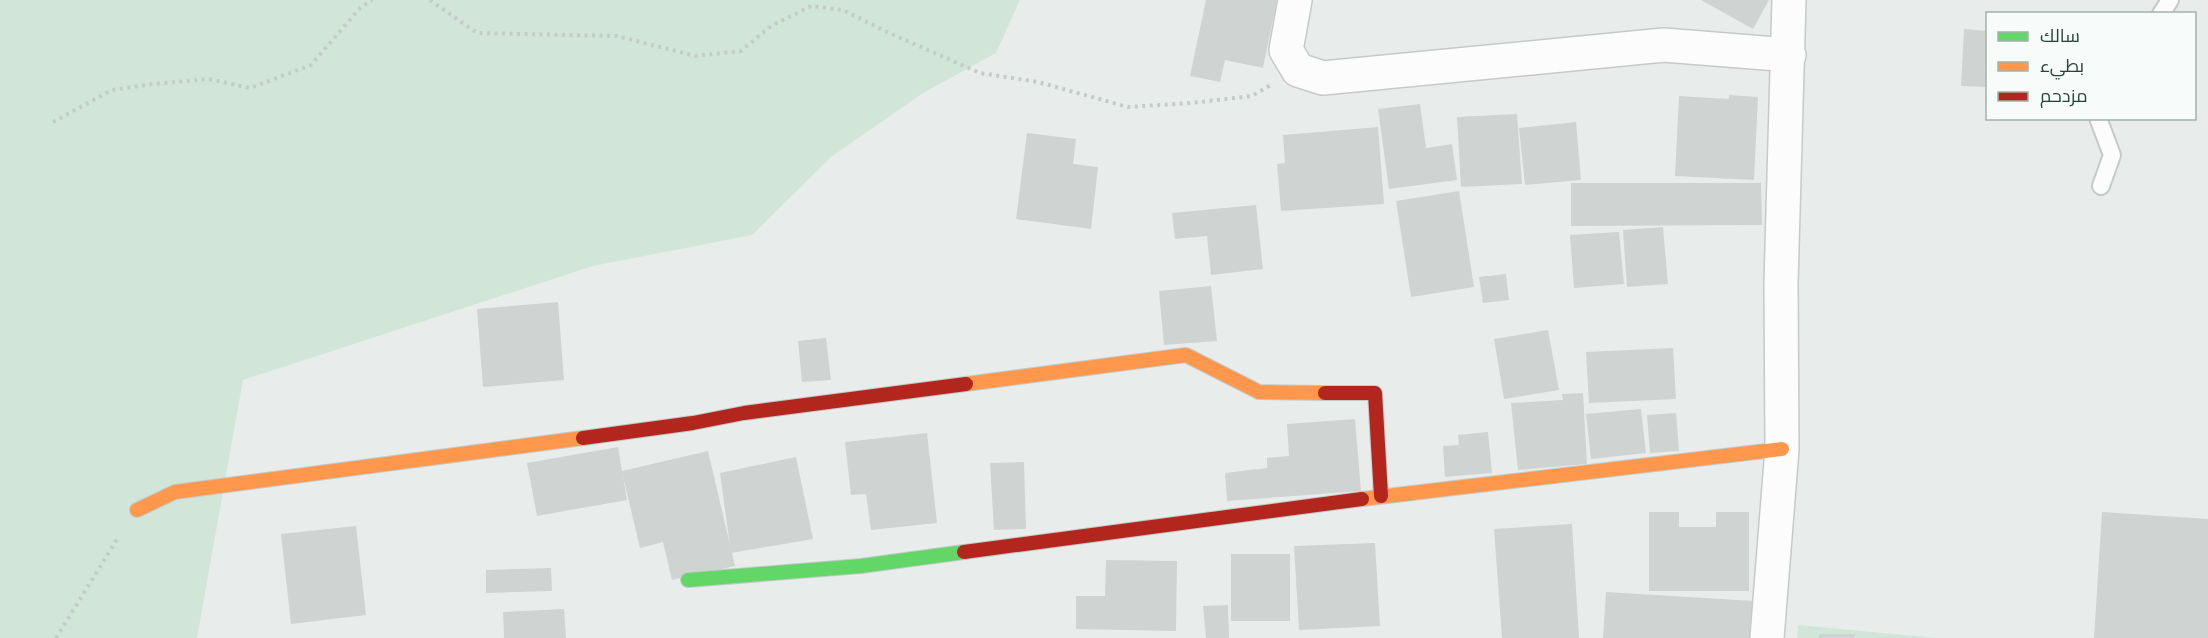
<svg xmlns="http://www.w3.org/2000/svg" width="2208" height="638" font-family="'Public Sans',Cairo,sans-serif">
<style>
.green{fill:#d1e6d8}
.building{fill:#cfd4d2}
.lines{fill:none;stroke-linecap:round;stroke-linejoin:round}
.lane-casing{stroke:#c5cac8;stroke-width:20}
.street-casing{stroke:#c5cac8;stroke-width:36}
.fast-casing{stroke:#c3cbc8;stroke-width:16}
.slow-casing{stroke:#c3cbc8;stroke-width:16}
.jam-casing{stroke:#c3cbc8;stroke-width:16}
.path{stroke:#c3ccca;stroke-width:4;stroke-dasharray:3 4.5;stroke-linecap:butt}
.lane{stroke:#fcfcfc;stroke-width:16}
.street{stroke:#fcfcfc;stroke-width:33}
.fast{stroke:#63d668;stroke-width:14}
.slow{stroke:#ff974d;stroke-width:14}
.jam{stroke:#b3261e;stroke-width:14}
</style>
<rect width="100%" height="100%" fill="#e8edeb"/>
<g class="green">
<polygon points="0,0 1020,0 996,53 923,93 831,157 752,235 593,266 243,380 197,638 0,638"/>
<polygon points="1798,625 1937,638 1797,638"/>
</g>
<g class="building">
<polygon points="1206,0 1277,0 1263,68 1225,60 1220,82 1190,76"/>
<polygon points="1701,0 1769,0 1753,29"/>
<polygon points="1964,29 1988,31 1988,87 1961,86"/>
<polygon points="1729,95 1758,97 1754,180 1675,176 1679,96 1729,99"/>
<polygon points="1420,104 1426,148 1452,144 1457,180 1389,189 1378,109"/>
<polygon points="1517,114 1522,184 1461,187 1457,117"/>
<polygon points="1576,122 1581,180 1525,185 1519,128"/>
<polygon points="1378,127 1384,204 1281,211 1277,164 1285,163 1283,135"/>
<polygon points="1027,133 1076,139 1073,164 1098,167 1091,229 1016,219"/>
<polygon points="1571,183 1761,183 1762,225 1571,226"/>
<polygon points="1459,191 1474,287 1411,297 1396,201"/>
<polygon points="1256,205 1263,269 1211,275 1207,236 1175,239 1172,213"/>
<polygon points="1663,227 1668,284 1627,287 1623,230"/>
<polygon points="1619,232 1624,284 1574,288 1570,235"/>
<polygon points="1506,274 1509,300 1483,303 1479,277"/>
<polygon points="1211,286 1217,341 1164,345 1159,291"/>
<polygon points="558,302 564,380 483,387 477,309"/>
<polygon points="1548,330 1559,390 1504,399 1494,339"/>
<polygon points="826,338 831,380 802,382 798,341"/>
<polygon points="1673,348 1676,399 1589,403 1586,352"/>
<polygon points="1583,393 1587,464 1518,470 1511,403 1563,400 1562,394"/>
<polygon points="1641,409 1646,453 1591,459 1586,414"/>
<polygon points="1676,413 1679,451 1650,453 1647,415"/>
<polygon points="1355,419 1361,491 1227,501 1225,473 1267,468 1267,458 1289,456 1287,424"/>
<polygon points="1488,432 1492,473 1445,477 1443,446 1459,445 1458,435"/>
<polygon points="927,433 937,523 871,530 866,494 851,495 845,442"/>
<polygon points="618,447 622,471 708,451 735,566 672,580 663,542 640,548 623,476 627,500 537,516 527,463"/>
<polygon points="796,457 813,539 731,553 720,473"/>
<polygon points="1024,462 1026,529 994,530 990,463"/>
<polygon points="1649,512 1679,512 1679,527 1716,527 1716,512 1749,512 1749,591 1649,591"/>
<polygon points="2102,512 2208,519 2208,638 2094,638"/>
<polygon points="1572,524 1579,638 1502,638 1494,529"/>
<polygon points="356,526 366,615 291,624 281,534"/>
<polygon points="1375,543 1380,626 1299,630 1294,546"/>
<rect x="1231" y="554" width="59" height="67"/>
<polygon points="1106,560 1177,561 1176,631 1076,629 1076,596 1105,596"/>
<polygon points="551,568 552,591 486,593 486,570"/>
<polygon points="1606,592 1754,601 1752,638 1603,638"/>
<polygon points="1228,605 1229,638 1206,638 1203,606"/>
<polygon points="564,609 566,638 504,638 503,612"/>
<rect x="1819" y="634" width="36" height="4"/>
</g>
<g class="lines">
<defs>
<g id="lane">
<polyline points="2161,14 2170,0"/>
<polyline points="2098,118 2112,155 2101,186"/>
</g>
<g id="street">
<polyline points="1295,0 1286,50 1298,70 1323,78 1664,45 1789,55"/>
<polyline points="1767,638 1782,449 1781,283 1789,0"/>
</g>
<polyline id="fast" points="688,580 861,566 964,552"/>
<g id="slow">
<polyline points="966,384 1186,355 1259,392 1325,393"/>
<polyline points="1362,499 1782,449"/>
<polyline points="137,510 175,492 583,438"/>
</g>
<g id="jam">
<polyline points="1325,393 1375,393 1381,496"/>
<polyline points="583,438 693,423 744,413 966,384"/>
<polyline points="964,552 1362,499"/>
</g>
</defs>
<use href="#lane" class="lane-casing"/>
<use href="#street" class="street-casing"/>
<use href="#fast" class="fast-casing"/>
<use href="#slow" class="slow-casing"/>
<use href="#jam" class="jam-casing"/>
<g class="path">
<polyline points="430,0 477,33 617,36 695,56 741,51 771,26 811,6 843,10 887,32 980,73 1038,82 1128,107 1191,103 1252,96 1271,85"/>
<polyline points="53,122 112,90 153,84 209,79 250,88 311,65 360,8 372,0"/>
<polyline points="56,638 119,536"/>
</g>
<use href="#lane" class="lane"/>
<use href="#street" class="street"/>
<use href="#fast" class="fast"/>
<use href="#slow" class="slow"/>
<use href="#jam" class="jam"/>
</g>
<rect x="1986" y="12" width="210" height="108" fill="#f7fbf9" stroke="#a3b1ad" stroke-width="1.5"/>
<rect x="1998" y="32" width="30" height="9" fill="#63d668" stroke="#a3b1ad" stroke-width="1.5"/>
<text x="2040" y="42" font-size="18" fill="#24423a">سالك</text>
<rect x="1998" y="62" width="30" height="9" fill="#ff974d" stroke="#a3b1ad" stroke-width="1.5"/>
<text x="2040" y="72" font-size="18" fill="#24423a">بطيء</text>
<rect x="1998" y="92" width="30" height="9" fill="#b3261e" stroke="#a3b1ad" stroke-width="1.5"/>
<text x="2040" y="102" font-size="18" fill="#24423a">مزدحم</text>
</svg>
